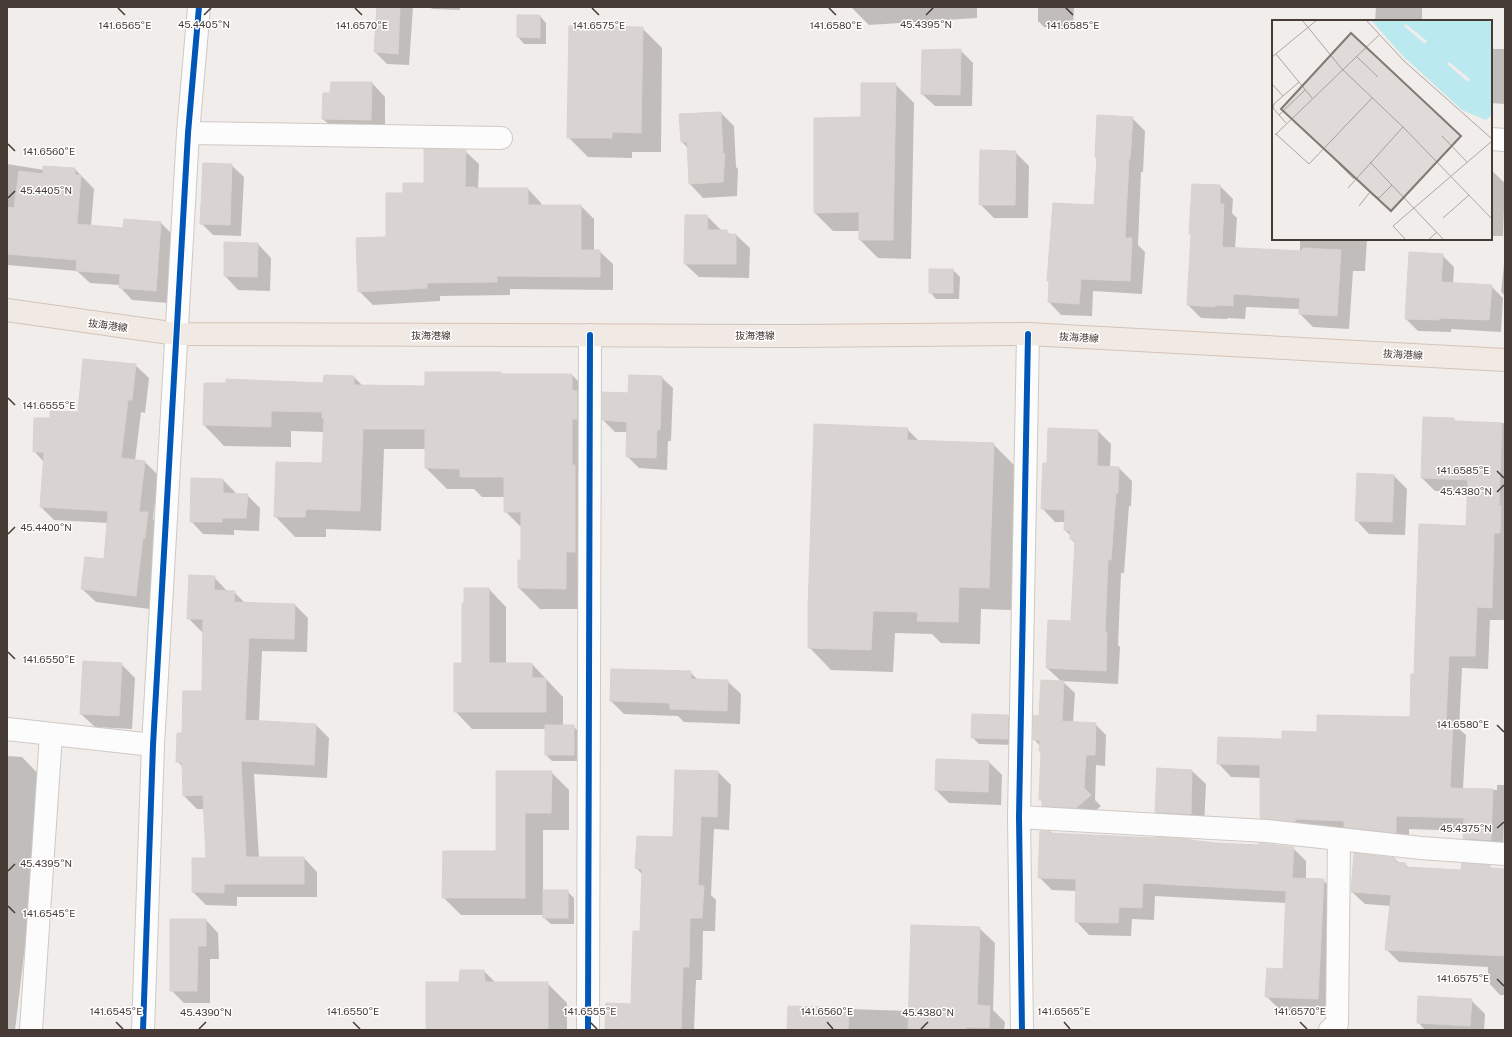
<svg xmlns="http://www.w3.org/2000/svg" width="1512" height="1037" font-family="'Public Sans','Noto Sans JP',sans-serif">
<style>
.shadow{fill:#0003}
.building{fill:#d9d4d1;stroke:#d9d3d0}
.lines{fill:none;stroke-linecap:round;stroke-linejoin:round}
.minor-casing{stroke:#cec9c6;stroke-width:24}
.major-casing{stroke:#d4c3b7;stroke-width:24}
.minor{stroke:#fdfcfc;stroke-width:22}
.major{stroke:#f1eae4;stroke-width:22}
.cycleway-casing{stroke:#fff;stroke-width:8}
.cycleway{stroke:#0057b8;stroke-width:6}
.ticks{fill:none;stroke:#473b36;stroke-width:1.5}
.labels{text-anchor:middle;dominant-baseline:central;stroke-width:3;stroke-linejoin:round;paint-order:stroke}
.street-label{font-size:10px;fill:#473b36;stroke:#fff}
.inset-road{fill:none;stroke:#ada6a2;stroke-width:1}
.view{fill:#827975;fill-opacity:0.15;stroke:#827975;stroke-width:2}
.inset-edge{fill:none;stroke:#473b36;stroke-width:2}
.ticks-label{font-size:10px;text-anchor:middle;fill:#473b36;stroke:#fff;stroke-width:3;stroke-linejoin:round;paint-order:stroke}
</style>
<rect width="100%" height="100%" fill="#f1edea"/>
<g class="shadow">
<polygon points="377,7 413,7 409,65 387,64 375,52"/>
<polygon points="430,7 460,7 460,10 432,9"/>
<polygon points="851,7 977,7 977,18 869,25"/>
<polygon points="1038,7 1074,7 1073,29 1044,27 1038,21"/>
<polygon points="1376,7 1422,7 1422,21 1375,21"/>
<polygon points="518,16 540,16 546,23 546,44 524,44 518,37"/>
<polygon points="642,28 662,48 661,152 632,152 632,158 588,157 568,137"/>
<polygon points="1491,49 1505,49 1505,104 1491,103"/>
<polygon points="960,50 973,63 972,106 935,106 922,94"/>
<polygon points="372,83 385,97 385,133 337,132 323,119 331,94"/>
<polygon points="895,84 914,103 911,259 878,258 860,240 860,231 833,231 815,213 862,118"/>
<polygon points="721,113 734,126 736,167 738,169 737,196 703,198 690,184 688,148 682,142"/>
<polygon points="1132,118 1145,131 1143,172 1141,172 1138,245 1145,252 1142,294 1093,291 1092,316 1061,315 1049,302 1050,282 1048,281 1095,206 1098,159 1096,157"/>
<polygon points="465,151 479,164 478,189 528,189 541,203 541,206 581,206 594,219 594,251 599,251 613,264 613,290 510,289 510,295 440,296 440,301 373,305 359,291 387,238 404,194 425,184"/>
<polygon points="1015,152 1029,166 1028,218 994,218 980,204"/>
<polygon points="7,164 44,170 44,167 75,169 94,189 91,226 124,229 161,223 174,236 168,303 132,300 120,287 120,285 90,283 77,271 7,265"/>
<polygon points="231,165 244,177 241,236 213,235 201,223"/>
<polygon points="1491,170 1505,183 1503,236 1491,236"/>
<polygon points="1193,185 1220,186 1233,199 1232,213 1237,218 1235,249 1300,252 1300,239 1367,239 1365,271 1353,271 1349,329 1313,327 1300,314 1300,309 1246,307 1245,319 1228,318 1227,319 1201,318 1188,305 1192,236 1190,234"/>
<polygon points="707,216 721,230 721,231 727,231 730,235 736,235 750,248 749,278 699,277 685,264"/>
<polygon points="225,243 258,244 271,258 270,291 238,290 225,276"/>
<polygon points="1505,254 1505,296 1501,292"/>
<polygon points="1442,255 1454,267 1453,284 1491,286 1503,298 1501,332 1451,329 1451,332 1418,331 1406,319"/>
<polygon points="953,270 960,277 959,299 936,299 930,292"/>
<polygon points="135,365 149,378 145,413 141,412 135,461 145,462 158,475 153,519 160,527 149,609 96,602 82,589 104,560 108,523 54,520 41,507 44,462 34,451 51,419 79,413"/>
<polygon points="501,373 503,375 572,375 592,395 586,609 540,609 519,588 520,561 522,561 522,528 505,511 505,497 482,497 474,489 447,489 426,468 426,449 384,449 381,531 326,529 326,537 295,537 275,516 323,464 324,432 291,431 291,447 224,446 204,425 324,384 354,377 363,386 426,386"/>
<polygon points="661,377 673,388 671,441 668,441 667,470 639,468 627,456 628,432 615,432 603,420 629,394"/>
<polygon points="1454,419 1456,422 1505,423 1504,620 1490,620 1488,669 1462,668 1459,729 1466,735 1463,789 1497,790 1497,785 1505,785 1503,853 1477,851 1464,838 1464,831 1409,829 1409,845 1274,831 1261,818 1261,778 1231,777 1218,763 1283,740 1411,718 1415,675 1467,527 1468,492 1435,491 1422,478"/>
<polygon points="907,429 920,442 993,444 1016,467 1011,610 981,609 980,644 941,643 932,634 895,633 893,672 831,670 809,647"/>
<polygon points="1098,431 1111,444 1110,467 1119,468 1132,481 1131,506 1129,506 1124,573 1121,573 1118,645 1120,647 1118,684 1062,681 1075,693 1073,723 1095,724 1106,735 1105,766 1096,765 1095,800 1101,806 1088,818 1053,816 1043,805 1043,802 1040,799 1042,753 1040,751 1040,746 1034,739 1040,717 1062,682 1047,668 1072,622 1076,544 1071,539 1071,536 1065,530 1065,522 1055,522 1042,508 1048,464"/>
<polygon points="1394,476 1407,489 1405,535 1369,534 1356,520"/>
<polygon points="223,480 235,492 235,495 247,495 260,508 259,531 234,530 234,535 203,534 191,521"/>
<polygon points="214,577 227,591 234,592 246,604 295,605 308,618 307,652 262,651 259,721 316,725 329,738 327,778 254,774 259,858 304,858 317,872 317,897 237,897 237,906 206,905 193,892 193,859 207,859 204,809 197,809 184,796 183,767 177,761 183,734 203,692 204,632 202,632 188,618"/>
<polygon points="489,589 506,607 506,664 532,664 563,697 563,726 573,726 580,733 580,761 552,761 546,755 546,729 472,729 455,711 463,664"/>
<polygon points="121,664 135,678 132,729 95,727 81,714"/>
<polygon points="690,672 698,680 727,681 741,694 740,724 684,722 678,716 624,714 611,701"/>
<polygon points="1008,716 1015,722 1014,745 979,744 972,737"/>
<polygon points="7,756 22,757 49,785 36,853 15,1030 7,1030"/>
<polygon points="989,762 1002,775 1001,805 949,803 936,790"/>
<polygon points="1192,771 1206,784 1204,827 1170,825 1156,812"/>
<polygon points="551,772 569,790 569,830 543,830 543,891 567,891 574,898 574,924 551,924 544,918 544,915 461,915 443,897 497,852"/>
<polygon points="718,772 731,785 729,830 714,829 711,895 716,900 715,931 703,931 702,980 696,980 694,1030 607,1030 632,1006 641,932 643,875 636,868 674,838"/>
<polygon points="1041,832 1051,832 1053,834 1293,848 1306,861 1306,879 1323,880 1336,893 1331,1012 1280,1010 1266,996 1284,970 1287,903 1155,896 1154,920 1132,919 1131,936 1089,935 1076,921 1077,891 1052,890 1039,877"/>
<polygon points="1395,859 1400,864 1405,864 1409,868 1462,871 1489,866 1493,870 1505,870 1505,995 1500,995 1488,982 1488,967 1399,962 1386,949 1391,906 1365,904 1352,892"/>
<polygon points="206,920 218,933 219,959 210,959 210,1003 184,1003 171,990"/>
<polygon points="979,928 995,943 993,1010 1005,1022 1004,1030 788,1030 789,1007 910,1011"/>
<polygon points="484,971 496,983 547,983 567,1003 567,1030 427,1030 460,983"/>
<polygon points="1471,1000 1485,1014 1484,1030 1425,1030 1418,1022"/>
</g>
<g class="building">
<polygon points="377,7 400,7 398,54 374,52"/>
<polygon points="517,15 540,15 540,38 517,37"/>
<polygon points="569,26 643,27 641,133 612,132 612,138 567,138"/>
<polygon points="961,49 960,95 921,94 922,50"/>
<polygon points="331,82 372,82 371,120 322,119 323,93 330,93"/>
<polygon points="861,83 896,83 893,240 859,240 859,212 814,213 814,118 861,117"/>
<polygon points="721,112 723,154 725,154 723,182 689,184 687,142 681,142 679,114"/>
<polygon points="1097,115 1133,117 1130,159 1129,159 1125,238 1132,238 1130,281 1081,279 1079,304 1048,302 1049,281 1047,281 1053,203 1094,205 1097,157 1095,157"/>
<polygon points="424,149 466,150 465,187 474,187 474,188 528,188 528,205 581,205 581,250 600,250 600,277 497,276 497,282 427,283 427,288 358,292 356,238 386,237 386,193 403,193 403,183 424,183"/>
<polygon points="980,150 1016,151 1015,205 979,205"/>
<polygon points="203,163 232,164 230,225 200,224"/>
<polygon points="43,166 75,168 75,175 81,175 77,224 123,228 124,219 161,222 156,291 119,288 120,274 76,271 77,260 7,254 7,207 14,208 19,171 43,174"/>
<polygon points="1192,184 1220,185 1220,204 1224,204 1222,247 1302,251 1303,248 1341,250 1337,316 1299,314 1300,298 1233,294 1233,306 1215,305 1215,307 1187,305 1191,234 1189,234"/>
<polygon points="685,215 707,215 708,230 727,230 727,234 736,234 736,264 684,264"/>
<polygon points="224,242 258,243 257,277 224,276"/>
<polygon points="1409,252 1443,254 1441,282 1492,285 1489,320 1439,318 1439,320 1405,319"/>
<rect x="929" y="269" width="24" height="24"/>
<polygon points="83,359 136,364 132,400 128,400 121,458 145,461 139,512 148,512 145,538 143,538 136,596 81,589 85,557 104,559 108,511 40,507 44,452 33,452 34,418 50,418 50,411 78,412"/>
<polygon points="425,372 501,372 501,374 572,374 572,390 577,391 577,419 572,419 572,465 575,465 575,552 566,552 566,589 518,588 518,560 521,560 521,512 504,512 504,477 460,477 460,469 425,468 425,429 363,429 360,511 306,509 305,517 274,517 276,462 322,463 324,418 322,418 322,412 271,411 271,427 203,425 204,383 226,383 226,379 323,383 324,375 354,376 354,385 425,386"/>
<polygon points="629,375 662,376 660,430 657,430 656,458 626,457 627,422 602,420 602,392 628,393"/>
<polygon points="1423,417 1454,418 1454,421 1502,423 1499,506 1501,506 1500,533 1494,533 1492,608 1477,607 1475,656 1449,656 1446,721 1453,721 1450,788 1493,789 1491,840 1463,838 1464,818 1396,816 1396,833 1344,827 1344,821 1295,819 1295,822 1260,818 1260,765 1217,764 1218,737 1282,739 1282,731 1317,732 1317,715 1410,717 1411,674 1414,674 1419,524 1466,526 1468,480 1421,478"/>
<polygon points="814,424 908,428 907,440 994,443 989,588 959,587 958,622 917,621 918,612 873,611 871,650 808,648 808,609"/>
<polygon points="1048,428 1098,430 1097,466 1119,467 1118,493 1116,493 1111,560 1108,560 1105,632 1107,632 1106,671 1046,668 1048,620 1071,621 1075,540 1070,539 1070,531 1064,530 1065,510 1041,509 1043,463 1047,463"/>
<polygon points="1357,473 1394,475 1392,522 1355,521"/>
<polygon points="191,478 223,479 223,493 248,494 246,518 222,518 222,522 190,522"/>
<polygon points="189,575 215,576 214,590 235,591 234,602 295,604 294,639 249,638 245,720 316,724 314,765 241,761 246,857 304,857 304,884 224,884 224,893 192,892 192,858 206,858 203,795 183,796 182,762 176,762 177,733 182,733 183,691 202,691 203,619 187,619"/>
<polygon points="464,588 489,588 489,663 532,663 532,678 546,678 546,712 454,712 454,663 462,663 462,603 464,603"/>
<polygon points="83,661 122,663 119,716 80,714"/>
<polygon points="611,669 691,671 691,679 728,680 727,711 670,709 670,703 610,701"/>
<polygon points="1041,680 1064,681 1062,721 1096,723 1095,755 1086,755 1084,788 1091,795 1076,808 1042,806 1042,800 1039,800 1041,751 1039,751 1040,740 1033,740 1033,715 1039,716"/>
<polygon points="972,714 1008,715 1008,739 971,738"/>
<rect x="545" y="725" width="29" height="30"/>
<polygon points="936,759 989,761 988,792 935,790"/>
<polygon points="1157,768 1192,770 1191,814 1155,812"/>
<polygon points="675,770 718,771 717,817 701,816 698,885 704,886 702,918 690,918 689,967 683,967 681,1030 605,1030 606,1003 631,1004 633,931 640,931 642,869 635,868 637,836 673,837"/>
<polygon points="496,771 552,771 551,813 525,813 525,898 442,898 443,851 496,851"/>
<polygon points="1040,831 1051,831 1049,833 1154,838 1154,837 1190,839 1190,840 1215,843 1259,845 1259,843 1294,847 1292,878 1324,879 1318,999 1265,997 1267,968 1283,969 1286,891 1143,883 1142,908 1119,907 1118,923 1075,922 1076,879 1038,878"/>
<polygon points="1354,853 1395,858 1395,862 1406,863 1405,867 1461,870 1462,863 1490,865 1490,868 1505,869 1505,956 1385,950 1391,895 1351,892"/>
<rect x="543" y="890" width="25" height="28"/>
<polygon points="170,919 206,919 206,946 198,946 197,991 170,991"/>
<polygon points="911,925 980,927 977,1005 990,1006 989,1028 966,1027 966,1030 908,1030"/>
<polygon points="460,970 484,970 485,982 548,982 548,1030 426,1030 426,982 459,982"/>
<polygon points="1418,996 1472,999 1470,1026 1417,1023"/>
<polygon points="788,1006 849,1008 848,1030 787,1030"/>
</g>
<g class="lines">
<defs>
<g id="minor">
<polyline points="188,133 501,138"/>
<polyline points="1491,139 1505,140"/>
<polyline points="7,729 153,745"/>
<polyline points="1019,817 1266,831 1421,848 1505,854"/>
<polyline points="31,1030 51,735"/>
<polyline points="143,1030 153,745 188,133 199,7"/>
<polyline points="588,1030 590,335"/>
<polyline points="1022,1030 1019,817 1028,334"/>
<polyline points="1330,1030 1337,1024 1339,839"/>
</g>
<polyline id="major" points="7,310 177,334 796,336 1028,334 1505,360"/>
</defs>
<use href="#minor" class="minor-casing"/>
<use href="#major" class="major-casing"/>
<use href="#minor" class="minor"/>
<use href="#major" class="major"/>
<defs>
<g id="cycleway">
<polyline points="143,1030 153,745 188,133 199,7"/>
<polyline points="588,1030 590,335"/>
<polyline points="1022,1030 1019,817 1028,334"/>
</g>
</defs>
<use href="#cycleway" class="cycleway-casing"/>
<use href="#cycleway" class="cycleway"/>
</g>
<path class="ticks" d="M118 8 125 15M355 8 362 15M592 8 599 15M829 8 836 15M1066 8 1073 15M204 15 211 8M926 15 933 8M8 144 15 151M8 198 15 191M8 398 15 405M1497 471 1504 478M1497 492 1504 485M8 534 15 527M8 652 15 659M1497 725 1504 732M1497 828 1504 822M8 871 15 864M8 906 15 913M1497 979 1504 986M116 1022 123 1029M353 1022 360 1029M590 1022 597 1029M827 1022 833 1029M1064 1022 1070 1029M1300 1022 1307 1029M199 1029 206 1022M921 1029 928 1022"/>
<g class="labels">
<g class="street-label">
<text transform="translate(108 325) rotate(8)">抜海港線</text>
<text x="431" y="335">抜海港線</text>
<text x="755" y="335">抜海港線</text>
<text transform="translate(1079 337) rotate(3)">抜海港線</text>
<text transform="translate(1403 354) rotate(3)">抜海港線</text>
</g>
</g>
<g transform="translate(1272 20)">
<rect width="220" height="220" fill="#f1edea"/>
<path d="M99 0H220V95L214 100 190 90 130 35Z" fill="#bae9f0"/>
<path d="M134 4 155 21 153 24 132 6ZM177 42 198 59 196 62 175 44Z" fill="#f1edea"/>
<path class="inset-road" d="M30 0 70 49 131 107 220 199M94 0 132 41 220 119M4 34 40 78M84 36 106 57M0 37 45 0M0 64 11 76 27 62M11 76 2 84 1 88 14 103M7 95 33 70M4 114 37 144 100 78M3 115 107 15M170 116 195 142M98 142 172 220M67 144 82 159M84 158 98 172 87 186M76 168 131 107M99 174 107 178 120 165M171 198 197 175M134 220 121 206 220 121M156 220 165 212"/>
<path class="view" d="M79 13 189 116 119 191 9 89Z"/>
<rect width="220" height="220" class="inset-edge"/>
</g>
<g class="ticks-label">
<text x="204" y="28">45.4405°N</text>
<text x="926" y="28">45.4395°N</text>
<text x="125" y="29">141.6565°E</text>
<text x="362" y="29">141.6570°E</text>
<text x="599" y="29">141.6575°E</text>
<text x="836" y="29">141.6580°E</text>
<text x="1073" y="29">141.6585°E</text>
<text x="49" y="155">141.6560°E</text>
<text x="46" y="194">45.4405°N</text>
<text x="49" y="409">141.6555°E</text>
<text x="1463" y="474">141.6585°E</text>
<text x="1466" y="495">45.4380°N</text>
<text x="46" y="531">45.4400°N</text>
<text x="49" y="663">141.6550°E</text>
<text x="1463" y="728">141.6580°E</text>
<text x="1466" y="832">45.4375°N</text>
<text x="46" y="867">45.4395°N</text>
<text x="49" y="917">141.6545°E</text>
<text x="1463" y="982">141.6575°E</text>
<text x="116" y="1015">141.6545°E</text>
<text x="353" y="1015">141.6550°E</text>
<text x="590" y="1015">141.6555°E</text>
<text x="827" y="1015">141.6560°E</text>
<text x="1064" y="1015">141.6565°E</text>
<text x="1300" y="1015">141.6570°E</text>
<text x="206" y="1016">45.4390°N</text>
<text x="928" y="1016">45.4380°N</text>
</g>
<rect width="1512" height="1037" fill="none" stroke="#473b36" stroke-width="16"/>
</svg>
